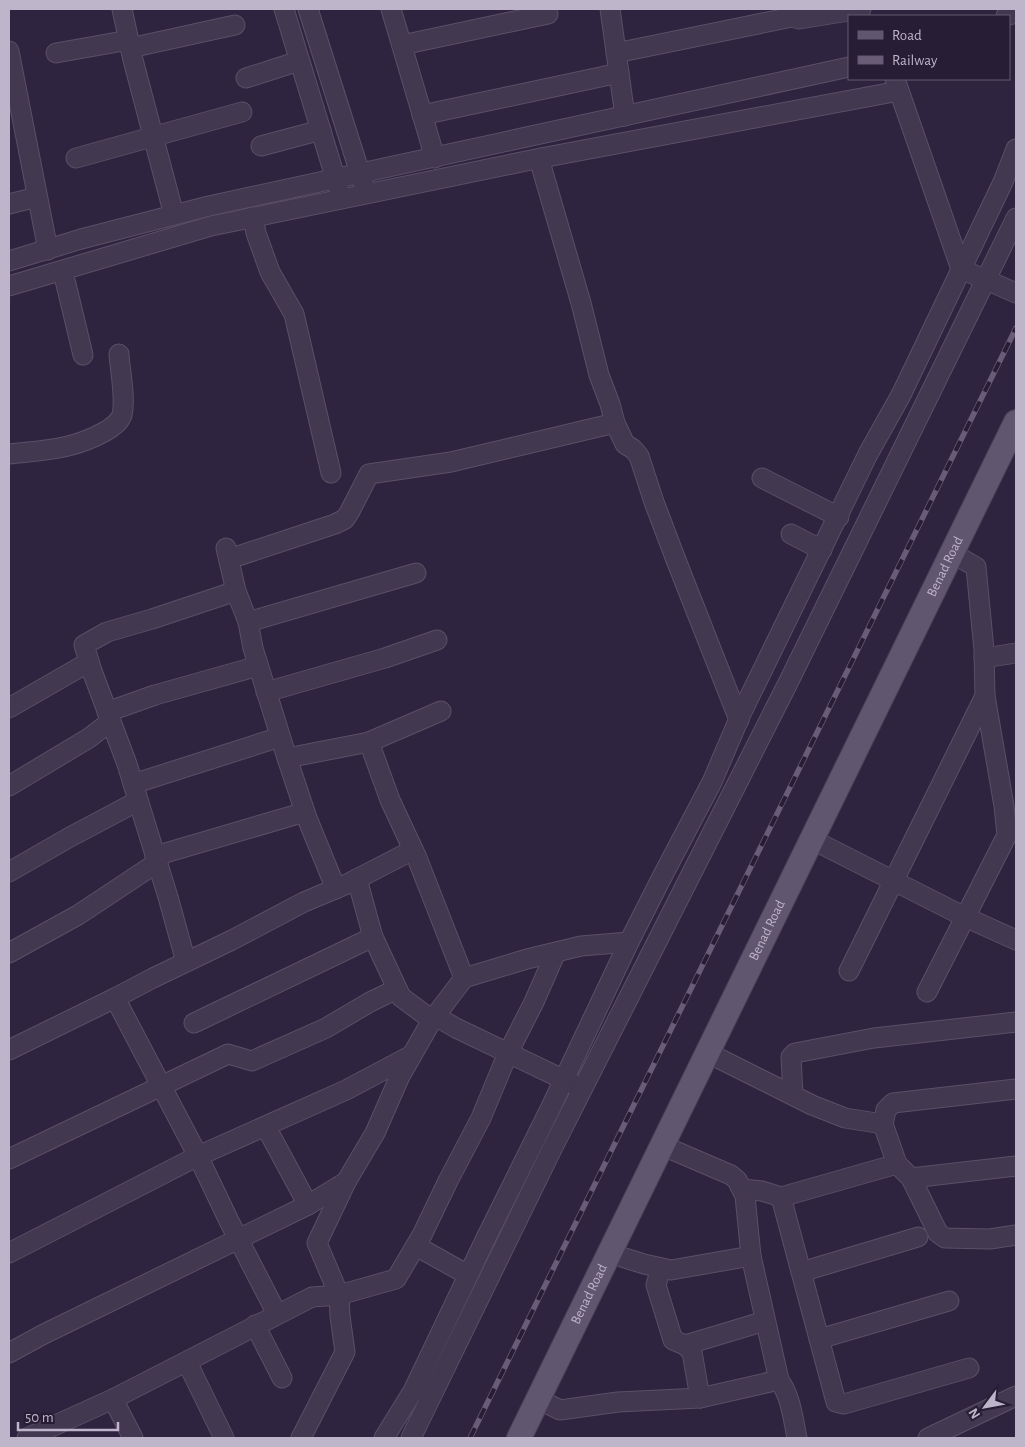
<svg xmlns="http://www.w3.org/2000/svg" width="1025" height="1447" font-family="'Alegreya Sans',sans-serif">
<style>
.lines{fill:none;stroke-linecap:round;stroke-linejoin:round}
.minor-casing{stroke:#5a5067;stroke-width:21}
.major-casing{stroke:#483f55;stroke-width:26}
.minor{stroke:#42384f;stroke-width:19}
.major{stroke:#61566f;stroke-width:24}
.rail-casing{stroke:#685c78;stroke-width:5.5}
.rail{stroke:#271d34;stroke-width:4;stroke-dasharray:11;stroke-linecap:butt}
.labels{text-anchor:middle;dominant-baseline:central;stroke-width:4;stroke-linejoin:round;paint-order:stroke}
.street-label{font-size:14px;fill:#beb5ca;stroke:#271d34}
</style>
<rect width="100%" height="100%" fill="#2f243f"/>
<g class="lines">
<defs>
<g id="minor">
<polyline points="122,9 133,60 174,215"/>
<polyline points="284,9 339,190"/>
<polyline points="308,9 364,186"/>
<polyline points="391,9 435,158"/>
<polyline points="610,9 625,116"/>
<polyline points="1006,16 1016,13"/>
<polyline points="402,45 548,14"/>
<polyline points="130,48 235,25"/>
<polyline points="9,51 48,250"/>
<polyline points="56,53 129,40"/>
<polyline points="616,53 792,17 799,19 861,9"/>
<polyline points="246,78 299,61"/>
<polyline points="895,79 961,269 1016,293"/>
<polyline points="422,115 619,73"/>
<polyline points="261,146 321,130"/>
<polyline points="76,158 242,112"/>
<polyline points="541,158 542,169 581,303 599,375 610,404 615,423 625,444 633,449 639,456 654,502 676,560 739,720"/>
<polyline points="9,204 37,197"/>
<polyline points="253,217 256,233 270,272 294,314 331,473"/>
<polyline points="9,261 81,239 209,206 849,67"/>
<polyline points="62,271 66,284 83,355"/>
<polyline points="9,286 211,226 541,158 899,91"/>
<path d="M9 454C46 450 72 450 106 431 112 427 119 423 122 415 126 398 120 371 119 354"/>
<polyline points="762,478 839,517"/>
<polyline points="791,534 822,550"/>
<polyline points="226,548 236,591 248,622 253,648 287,758 307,818 336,889"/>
<polyline points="229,559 335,524 345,519 349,513 369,474 451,462 615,423"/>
<polyline points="248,622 416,573"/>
<polyline points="984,658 1016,653"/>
<polyline points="266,692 385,658 437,640"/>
<polyline points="9,708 89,662"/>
<polyline points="441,711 369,742 390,800 417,858 464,978"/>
<polyline points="107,712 155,695 258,666"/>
<polyline points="287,758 369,742"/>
<polyline points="133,784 280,737"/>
<polyline points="9,786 89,738 111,721"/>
<polyline points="811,839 965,917 1016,940"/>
<polyline points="155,856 305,812"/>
<polyline points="9,872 70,837 138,801"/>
<polyline points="357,879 373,937 401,997 432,1020"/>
<polyline points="9,953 78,915 158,862"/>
<polyline points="186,962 168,897 127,764 92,671 84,645 107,632 152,619 236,591"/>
<polyline points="849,971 985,696"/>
<polyline points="927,992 1007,835 1004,806 985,696 984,650 976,567 952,553"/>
<polyline points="115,998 198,1156 229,1221 277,1314"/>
<polyline points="435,1016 456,1028 575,1085"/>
<polyline points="194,1023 373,937"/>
<polyline points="9,1050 115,998 153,978 232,940 304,902 347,884 413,850"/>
<polyline points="706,1052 812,1105 845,1118 883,1124 897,1164 911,1178 938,1233 945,1238 990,1239 1016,1235"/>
<polyline points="793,1094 791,1057 795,1053 874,1038 1016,1022"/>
<polyline points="883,1124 886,1110 893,1103 1016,1089"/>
<polyline points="266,1127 308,1205"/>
<path d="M661 1145 731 1175 737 1180 745 1196 751 1256 779 1380C791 1397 793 1418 797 1438"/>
<polyline points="9,1159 228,1054 252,1061 326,1028 370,1002 397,989"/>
<polyline points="911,1178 1016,1166"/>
<polyline points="742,1189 762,1191 781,1197 897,1164"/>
<polyline points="781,1197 836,1402 844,1404 969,1368"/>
<polyline points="416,1246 468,1275"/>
<polyline points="9,1253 198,1156 346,1090 412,1055"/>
<polyline points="609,1253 644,1264 671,1270 751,1256"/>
<polyline points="661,1268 656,1285 673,1340 685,1345 692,1352 700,1398"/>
<polyline points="801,1272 918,1237"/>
<polyline points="255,1325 282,1378"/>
<polyline points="819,1339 949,1301"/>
<polyline points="685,1345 765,1321"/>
<polyline points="9,1353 44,1334 308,1205 346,1182"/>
<polyline points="187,1362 224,1438"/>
<polyline points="113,1399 133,1438"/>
<polyline points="538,1399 560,1410 618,1402 700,1398 779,1380"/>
<polyline points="27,1438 113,1399 312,1297 339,1295 396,1279 422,1235 448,1181 481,1118 508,1053 534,1002 556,952"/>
<polyline points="301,1438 345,1352 340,1316 339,1295 317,1243 346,1182 375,1133 400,1076 432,1020 464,978 527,959 581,946 629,942"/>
<polyline points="384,1438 413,1391 485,1240 551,1107 629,942 663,875 712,782 741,714 868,454 901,395 1003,182 1016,149"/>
<polyline points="411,1438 551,1151 788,683 1016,218"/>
<polyline points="928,1438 1016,1396"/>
</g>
<g id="major">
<path id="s1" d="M519 1438 1016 422"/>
</g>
</defs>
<use href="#minor" class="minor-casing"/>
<use href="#major" class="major-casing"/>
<use href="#minor" class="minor"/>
<use href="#major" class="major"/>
<defs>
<polyline id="rail" points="470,1438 1016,328"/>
</defs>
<use href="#rail" class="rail-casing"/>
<use href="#rail" class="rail"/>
</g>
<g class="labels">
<g class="street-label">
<text stroke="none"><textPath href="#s1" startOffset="970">Benad Road</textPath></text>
<text stroke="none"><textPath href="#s1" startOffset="565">Benad Road</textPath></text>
<text stroke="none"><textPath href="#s1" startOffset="160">Benad Road</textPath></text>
</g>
</g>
<rect width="1025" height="1447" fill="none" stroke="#beb5ca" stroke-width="20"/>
<rect x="848" y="15" width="162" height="65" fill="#271d34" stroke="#635a70"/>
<rect x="858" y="31" width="25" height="8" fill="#61566f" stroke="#635a70"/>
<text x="892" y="40" font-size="15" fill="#beb5ca">Road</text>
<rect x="858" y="56" width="25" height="8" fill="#685c78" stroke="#635a70"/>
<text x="892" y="65" font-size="15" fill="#beb5ca">Railway</text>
<g transform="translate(985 1407) rotate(238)" stroke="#271d34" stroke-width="4" paint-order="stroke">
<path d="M0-4L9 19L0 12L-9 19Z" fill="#beb5ca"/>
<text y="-8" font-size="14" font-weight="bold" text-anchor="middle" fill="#beb5ca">N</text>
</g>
<path d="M18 1422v8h100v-8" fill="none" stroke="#beb5ca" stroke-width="2.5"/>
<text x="25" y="1422" font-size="15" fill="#beb5ca" stroke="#271d34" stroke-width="4" paint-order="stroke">50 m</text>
</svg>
